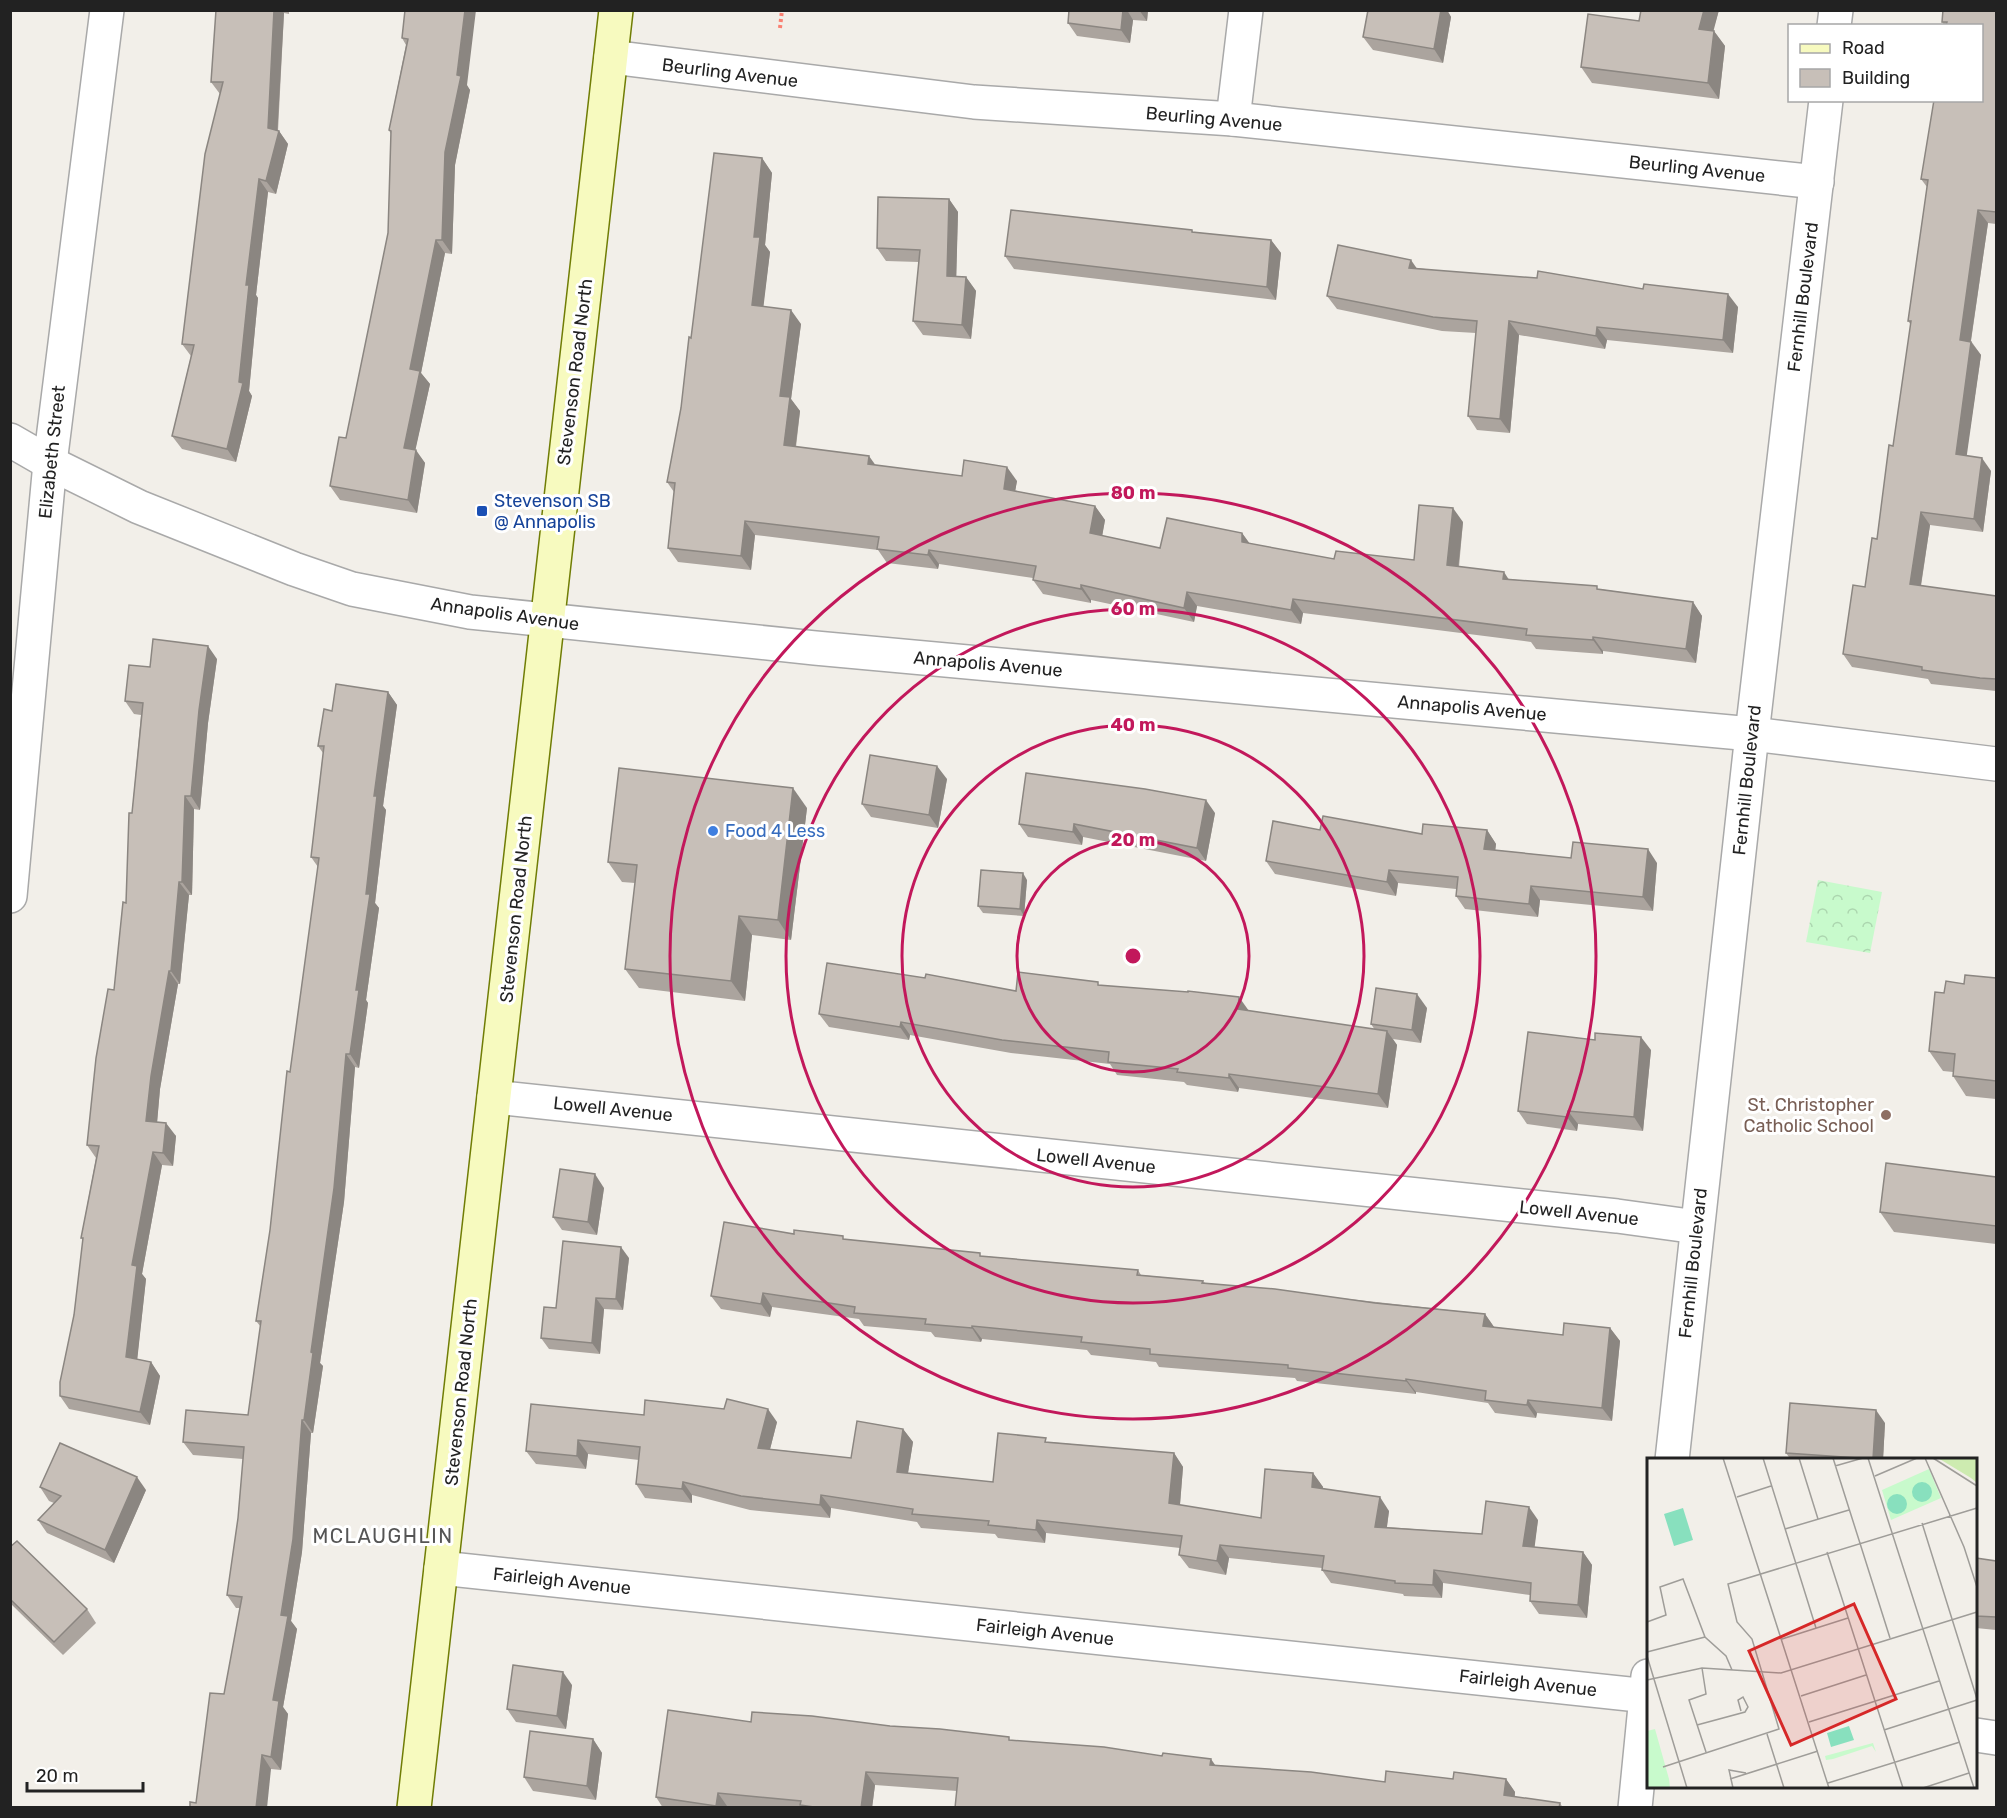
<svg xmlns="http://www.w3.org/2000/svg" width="2007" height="1818" font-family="Rubik,sans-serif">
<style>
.park{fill:url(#park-crowns)}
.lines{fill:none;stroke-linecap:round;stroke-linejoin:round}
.street-casing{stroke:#a9a9a9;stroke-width:36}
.secondary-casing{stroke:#707d05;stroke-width:36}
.path{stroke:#fa8072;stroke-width:4;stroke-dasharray:3 3;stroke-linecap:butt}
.street{stroke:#fff;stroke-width:33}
.secondary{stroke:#f7fabf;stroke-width:33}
.wall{fill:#aba49e}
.shaded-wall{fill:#8b8681}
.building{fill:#c7bfb8;stroke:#8b8681;stroke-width:1.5}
.ring{fill:none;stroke:#c2185b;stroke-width:3}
.transit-dot{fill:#1a4fb4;stroke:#fff;stroke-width:2}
.shop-dot{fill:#3f7fe0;stroke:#fff;stroke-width:2}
.education-dot{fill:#8d6e63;stroke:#fff;stroke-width:2}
.labels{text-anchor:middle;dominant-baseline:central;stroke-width:6;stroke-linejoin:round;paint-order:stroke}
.street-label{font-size:18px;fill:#222;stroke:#fff}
.transit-label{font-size:18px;fill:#164399;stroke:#fff;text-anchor:start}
.shop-label{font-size:18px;fill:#366cbe;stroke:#fff;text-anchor:start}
.education-label{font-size:18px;fill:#785e54;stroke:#fff;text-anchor:end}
.neighbourhood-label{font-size:20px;letter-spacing:1.5px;fill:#555;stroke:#fff}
.inset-road{fill:none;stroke:#9f9d99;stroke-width:1.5}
.view{fill:#d62828;fill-opacity:0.15;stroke:#d62828;stroke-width:3}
.inset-edge{fill:none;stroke:#222;stroke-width:3}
.centre{fill:#c2185b;stroke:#fff;stroke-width:3}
.ring-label{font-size:18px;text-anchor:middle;font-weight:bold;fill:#c2185b;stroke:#fff;stroke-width:6;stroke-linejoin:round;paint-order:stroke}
</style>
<defs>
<pattern id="park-crowns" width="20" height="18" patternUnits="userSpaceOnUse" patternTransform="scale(1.5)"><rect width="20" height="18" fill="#c8facc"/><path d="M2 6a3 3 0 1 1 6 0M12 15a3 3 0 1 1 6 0" fill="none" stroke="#acd6af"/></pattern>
</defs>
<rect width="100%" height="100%" fill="#f2efe9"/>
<polygon class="park" points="1818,880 1882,892 1870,953 1806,942"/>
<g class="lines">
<defs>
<g id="street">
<polyline points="1834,26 1836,10"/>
<polyline points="611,57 974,102 1233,119 1817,182"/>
<polyline points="1233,119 1246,10"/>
<polyline points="10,440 50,463 139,507 294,569 352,589 470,612 815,648 1752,734 1996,764"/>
<polyline points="10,896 50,463 107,10"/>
<polyline points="494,1097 1617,1216 1697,1227"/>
<polyline points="1672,1460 1752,734 1826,100"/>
<polyline points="441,1568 1648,1696"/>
<polyline points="1976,1735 1996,1738"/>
<polyline points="1635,1808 1648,1676"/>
</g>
<polyline id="secondary" points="414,1808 616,10"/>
</defs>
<use href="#street" class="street-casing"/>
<use href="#secondary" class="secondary-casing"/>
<polyline class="path" points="780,28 782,10"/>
<use href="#street" class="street"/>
<use href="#secondary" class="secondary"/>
</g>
<g class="wall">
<polygon points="216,10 289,10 289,14 284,13 278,131 279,131 288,144 276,194 268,192 256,295 258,298 249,391 252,396 236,462 182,449 172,436 191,356 182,344 220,94 211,82"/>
<polygon points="405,10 470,90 455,165 452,254 445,253 421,373 430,384 415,450 425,463 417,513 340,500 330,486 346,438 388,233 391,134 389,130 406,45 402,38"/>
<polygon points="1069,10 1148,10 1147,21 1133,20 1130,43 1077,36 1068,23"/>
<polygon points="1368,10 1447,10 1451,17 1443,63 1373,50 1363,37"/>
<polygon points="1641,10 1719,10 1713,30 1725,46 1719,99 1592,83 1581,67 1639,21"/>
<polygon points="1996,10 1996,224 1988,223 1971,341 1981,355 1966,456 1991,471 1983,532 1930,525 1921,586 1996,596 1996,691 1931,684 1928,679 1852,667 1843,654 1865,587 1877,539 1893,446 1911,325 1908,321 1927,187 1921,179 1982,26 1945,26 1942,22"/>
<polygon points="762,158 772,173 765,245 770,252 763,306 801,324 791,399 800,411 796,447 875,465 962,476 1017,481 1015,491 1095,506 1105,520 1102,536 1160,548 1242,533 1250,544 1334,559 1414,560 1463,522 1459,567 1509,579 1599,589 1693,602 1702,616 1696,663 1603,651 1603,654 1536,649 1531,642 1303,613 1301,624 1197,606 1194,622 1091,600 1091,603 1043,594 1033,580 1033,578 939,564 938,569 887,563 878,550 755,535 751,570 678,562 668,548 674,492 667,482 681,408 691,338"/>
<polygon points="949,199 958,212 956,276 966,277 976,291 971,339 923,335 913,321 919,262 886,261 877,248"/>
<polygon points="1192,230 1193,232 1271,240 1281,253 1276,300 1014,269 1005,256"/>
<polygon points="1417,268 1738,307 1733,353 1607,340 1605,349 1519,335 1510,433 1477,430 1468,416 1476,333 1442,331 1337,309 1327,296"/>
<polygon points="217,659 208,723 200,810 194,809 192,895 189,895 180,984 178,984 160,1089 157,1122 176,1136 173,1166 162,1165 142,1274 146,1279 137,1359 151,1362 160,1376 150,1425 69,1409 60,1396 74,1315 83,1240 81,1238 96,1158 87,1145 114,990 126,903 132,813 141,715 134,714 125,701 150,667"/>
<polygon points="388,692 397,705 383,806 386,810 375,903 379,908 366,1000 368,1003 359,1068 355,1067 344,1202 320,1363 323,1366 313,1433 311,1433 302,1552 291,1621 297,1629 283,1707 288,1714 281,1770 271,1769 196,1803 224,1694 240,1608 236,1608 227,1595 238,1518 243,1459 193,1455 183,1442 248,1415 261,1327 256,1321 270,1230 290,1072 318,867 311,857 323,753 318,746 332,711"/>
<polygon points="947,779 938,828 871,817 862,804"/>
<polygon points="807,808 791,940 752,935 745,1001 639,988 625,969 635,883 622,882 608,862"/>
<polygon points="1215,813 1206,861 1083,837 1082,845 1028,837 1019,824"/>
<polygon points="1320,830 1422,834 1487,830 1496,844 1495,850 1571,858 1657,863 1653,911 1540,900 1538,917 1465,909 1456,896 1456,889 1398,883 1396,896 1275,874 1266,861"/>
<polygon points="1027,880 1024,916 983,913 978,906"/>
<polygon points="925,978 1016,991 1100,985 1249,1011 1375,1030 1371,1024 1427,1008 1421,1043 1393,1039 1397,1045 1388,1108 1239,1088 1238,1092 1187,1085 1184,1082 1117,1075 1110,1064 1011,1053 910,1035 909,1040 829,1027 819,1014"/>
<polygon points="1996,978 1996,1099 1966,1096 1953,1076 1953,1072 1943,1071 1929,1051 1944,993 1964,984"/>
<polygon points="1651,1050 1643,1131 1578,1124 1577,1131 1527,1124 1518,1111"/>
<polygon points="1996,1177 1996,1244 1894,1232 1880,1212"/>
<polygon points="604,1188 597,1235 562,1230 553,1217"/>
<polygon points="794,1234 845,1239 983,1256 1138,1270 1141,1275 1203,1281 1205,1283 1485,1314 1494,1327 1563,1335 1610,1328 1620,1341 1612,1421 1537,1413 1536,1418 1495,1413 1488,1403 1416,1392 1416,1394 1297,1381 1295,1378 1159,1367 1156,1362 1091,1355 1087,1350 982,1339 981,1342 935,1337 931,1332 864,1326 859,1319 772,1307 770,1317 721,1309 711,1296"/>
<polygon points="629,1258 623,1310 604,1309 600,1354 549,1349 541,1338 556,1308"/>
<polygon points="644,1415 777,1422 770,1449 851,1458 903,1429 913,1442 908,1473 993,1482 1049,1442 1174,1453 1183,1467 1180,1505 1261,1518 1313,1473 1323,1487 1322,1489 1389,1511 1387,1527 1482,1534 1538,1520 1534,1547 1583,1552 1592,1565 1587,1618 1539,1614 1530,1601 1530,1595 1443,1583 1442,1598 1404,1596 1403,1594 1331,1583 1322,1570 1322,1568 1229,1558 1226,1575 1189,1568 1179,1555 1180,1548 1046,1533 1045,1543 998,1538 995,1534 921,1528 917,1522 831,1508 830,1518 750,1510 692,1495 692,1503 645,1498 636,1484 639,1460 588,1454 586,1469 536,1464 526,1451"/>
<polygon points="1885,1423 1883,1460 1791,1460 1786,1453"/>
<polygon points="40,1487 146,1490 114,1563 47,1533 38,1520 54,1503 49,1501"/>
<polygon points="10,1547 87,1609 96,1623 63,1655 10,1603"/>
<polygon points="1976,1558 1996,1561 1996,1630 1976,1628"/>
<polygon points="572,1685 566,1729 516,1722 507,1709"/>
<polygon points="751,1722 890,1726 1215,1766 1385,1782 1453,1779 1506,1779 1515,1792 1515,1797 1560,1803 1563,1808 955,1808 957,1791 875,1785 872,1808 742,1808 727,1806 727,1808 663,1808 656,1797"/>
<polygon points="593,1739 602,1753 596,1800 533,1791 524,1777"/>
</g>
<g class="shaded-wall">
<polygon points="274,10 282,10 284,13 277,138 279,131 288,144 276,194 266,181 268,128"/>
<polygon points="465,10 476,10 467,85 470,90 455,165 452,254 442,240 445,152 457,75"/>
<polygon points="1123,10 1127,10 1133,20 1130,43 1121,30"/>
<polygon points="1139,10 1148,10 1147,21"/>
<polygon points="1441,10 1447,10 1451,17 1443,63 1434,49"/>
<polygon points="1704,10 1719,10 1710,44 1699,29"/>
<polygon points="1714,31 1725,46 1719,99 1708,83"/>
<polygon points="762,158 772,173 765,245 770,252 762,319 752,305 754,237"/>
<polygon points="259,179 268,192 256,295 258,298 249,391 252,396 236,462 227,449 239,382 246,285"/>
<polygon points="949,199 958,212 956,289 947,276"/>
<polygon points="1978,210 1988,223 1969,353 1960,340"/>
<polygon points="436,240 445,253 421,373 430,384 413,461 404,448 410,369"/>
<polygon points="1271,240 1281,253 1276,300 1267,287"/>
<polygon points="1411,260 1420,273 1409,268"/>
<polygon points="966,277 976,291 971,339 962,325"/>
<polygon points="1728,294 1738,307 1733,353 1723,340"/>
<polygon points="791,310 801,324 791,399 800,411 794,459 784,445 780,396"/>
<polygon points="1509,321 1519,335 1510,433 1500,419"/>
<polygon points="1597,327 1607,340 1605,349 1596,336"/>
<polygon points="1971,342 1981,355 1965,468 1956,454"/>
<polygon points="416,450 425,463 417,513 408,500"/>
<polygon points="869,456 879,470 868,464"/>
<polygon points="1982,458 1991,471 1983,532 1974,519"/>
<polygon points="1007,467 1017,481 1013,503 1004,489"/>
<polygon points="1095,506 1105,520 1100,548 1090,533"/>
<polygon points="1453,508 1463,522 1457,579 1447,565"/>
<polygon points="1921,512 1930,525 1919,597 1910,584"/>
<polygon points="745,521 755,535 751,570 741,556"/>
<polygon points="1242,533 1252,547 1242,542"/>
<polygon points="929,550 939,564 938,569 928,555"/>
<polygon points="1504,572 1513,586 1503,579"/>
<polygon points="1081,585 1091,600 1091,603 1081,589"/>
<polygon points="1187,592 1197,606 1194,622 1184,608"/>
<polygon points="1293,599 1303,613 1301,624 1291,610"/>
<polygon points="1693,602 1702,616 1696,663 1686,649"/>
<polygon points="1593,637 1603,651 1603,654 1593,640"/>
<polygon points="208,646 217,659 208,723 200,810 191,796 199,710"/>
<polygon points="388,692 397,705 383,806 386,810 375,903 379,908 366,1000 368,1003 359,1068 350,1054 366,894 374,796"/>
<polygon points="937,766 947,779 938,828 929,815"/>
<polygon points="793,788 807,808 791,940 778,920"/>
<polygon points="185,796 194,809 192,895 182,882"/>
<polygon points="1206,800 1215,813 1206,861 1197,848"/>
<polygon points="1074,824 1083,837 1082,845 1073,832"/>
<polygon points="1487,830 1496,844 1494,862 1484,849"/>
<polygon points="1648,849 1657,863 1653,911 1643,897"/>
<polygon points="1389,870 1398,883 1396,896 1387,882"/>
<polygon points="1023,873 1027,880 1024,916 1020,909"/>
<polygon points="179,882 189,895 180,984 171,971"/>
<polygon points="1531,886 1540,900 1538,917 1529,904"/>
<polygon points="739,916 752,935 745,1001 731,981"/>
<polygon points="169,971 178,984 160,1089 156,1135 146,1121 151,1076"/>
<polygon points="1417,994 1427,1008 1421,1043 1412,1030"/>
<polygon points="1239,997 1249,1011 1238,1009"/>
<polygon points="901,1022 910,1035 909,1040 900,1027"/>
<polygon points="1387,1031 1397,1045 1388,1108 1378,1094"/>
<polygon points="1641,1037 1651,1050 1643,1131 1634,1117"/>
<polygon points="346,1054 355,1067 344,1202 320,1363 323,1366 313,1433 304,1420 311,1352"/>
<polygon points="1229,1074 1239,1088 1238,1092 1229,1078"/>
<polygon points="1568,1111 1578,1124 1577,1131 1567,1117"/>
<polygon points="166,1123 176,1136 173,1166 163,1153"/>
<polygon points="153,1152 162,1165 142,1274 146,1279 136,1371 126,1357 132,1265"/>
<polygon points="595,1174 604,1188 597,1235 588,1222"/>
<polygon points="621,1247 629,1258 623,1310 616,1299"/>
<polygon points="763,1293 772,1307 770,1317 761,1304"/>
<polygon points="596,1298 604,1309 600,1354 592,1343"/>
<polygon points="1485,1314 1494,1327 1483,1326"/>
<polygon points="972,1326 982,1339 981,1342 972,1328"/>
<polygon points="1610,1328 1620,1341 1612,1421 1602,1408"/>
<polygon points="151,1362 160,1376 150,1425 140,1412"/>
<polygon points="1406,1379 1416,1392 1416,1394 1406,1381"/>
<polygon points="1528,1400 1537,1413 1536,1418 1527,1405"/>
<polygon points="768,1409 777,1422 767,1461 758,1448"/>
<polygon points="1876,1410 1885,1423 1883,1460 1873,1459"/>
<polygon points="302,1420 311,1433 302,1552 291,1621 297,1629 283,1707 288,1714 281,1770 271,1757 273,1700"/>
<polygon points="903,1429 913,1442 906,1485 897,1472"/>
<polygon points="578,1440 588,1454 586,1469 577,1456"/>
<polygon points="1174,1453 1183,1467 1179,1516 1169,1503"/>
<polygon points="1313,1473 1323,1487 1321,1501 1312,1487"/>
<polygon points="137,1477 146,1490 114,1563 105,1550"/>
<polygon points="683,1482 692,1495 692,1503 682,1489"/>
<polygon points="821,1495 831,1508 830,1518 820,1505"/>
<polygon points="1380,1497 1389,1511 1385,1540 1375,1527"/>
<polygon points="1529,1507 1538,1520 1533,1560 1523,1546"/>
<polygon points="1037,1520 1046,1533 1045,1543 1036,1530"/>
<polygon points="1220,1545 1229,1558 1226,1575 1217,1561"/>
<polygon points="1583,1552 1592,1565 1587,1618 1578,1605"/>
<polygon points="1434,1570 1443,1583 1442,1598 1433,1585"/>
<polygon points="563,1672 572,1685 566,1729 557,1716"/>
<polygon points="593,1739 602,1753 596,1800 587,1786"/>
<polygon points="262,1755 271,1769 267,1808 256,1808"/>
<polygon points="1211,1759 1220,1772 1210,1765"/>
<polygon points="866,1772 875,1785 872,1808 861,1808"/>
<polygon points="1506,1779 1515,1792 1513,1808 1504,1795"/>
<polygon points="718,1793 727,1806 727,1808 717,1808 716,1806"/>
</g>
<g class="building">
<polygon points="216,10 274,10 268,128 279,131 266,181 259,179 246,285 249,285 239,382 243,383 227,449 172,436 194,345 182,344 205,154 223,82 211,82"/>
<polygon points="405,10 465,10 457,75 461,76 445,152 442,240 436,240 410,369 420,371 404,448 416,450 408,500 330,486 339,437 346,438 388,233 391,131 389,130 408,39 402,38"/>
<polygon points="1069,10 1123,10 1121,30 1068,23"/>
<polygon points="1368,10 1441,10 1434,49 1363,37"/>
<polygon points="1641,10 1704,10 1699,29 1714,31 1708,83 1581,67 1588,14 1639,21"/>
<polygon points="1943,10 1996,10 1996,212 1978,210 1960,340 1971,342 1956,454 1982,458 1974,519 1921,512 1910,584 1996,596 1996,679 1980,678 1922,670 1922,667 1843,654 1853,585 1865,587 1872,538 1877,539 1889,445 1893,446 1911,321 1908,321 1928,180 1921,179 1934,100 1982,100 1982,26 1946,26 1947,22 1942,22"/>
<polygon points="714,153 762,158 754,237 760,237 752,305 791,310 780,396 790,397 784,445 869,456 868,464 962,476 964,460 1007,467 1004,489 1095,506 1090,533 1160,548 1167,518 1242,533 1242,542 1334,559 1336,551 1414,560 1419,505 1453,508 1447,565 1504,572 1503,579 1597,586 1597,589 1693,602 1686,649 1593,637 1593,640 1526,635 1527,629 1293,599 1291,610 1187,592 1184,608 1081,585 1081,589 1033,580 1036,566 929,550 928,555 877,549 879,537 745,521 741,556 668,548 675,483 667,482 681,408 689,337 691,338"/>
<polygon points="878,197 949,199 947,276 966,277 962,325 913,321 920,250 877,248"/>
<polygon points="1011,210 1192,230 1192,232 1271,240 1267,287 1005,256"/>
<polygon points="1338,245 1411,260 1409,268 1537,278 1538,271 1643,289 1644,284 1728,294 1723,340 1597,327 1596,336 1509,321 1500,419 1468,416 1477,321 1433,317 1327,296"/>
<polygon points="153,639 208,646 199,710 191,796 185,796 182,882 179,882 171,971 169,971 151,1076 146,1121 166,1123 163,1153 153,1152 132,1265 137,1266 126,1357 151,1362 140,1412 60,1396 60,1382 74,1315 83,1238 81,1238 99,1146 87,1145 96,1058 108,989 114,990 123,902 126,903 129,813 132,813 143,703 125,701 129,665 150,667"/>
<polygon points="336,684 388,692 374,796 377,796 366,894 370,894 356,990 359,990 350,1054 346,1054 334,1188 311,1352 313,1353 304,1420 302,1420 293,1539 281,1615 288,1616 273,1700 279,1701 271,1757 262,1755 256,1808 190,1808 190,1802 196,1803 210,1693 224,1694 242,1597 227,1595 238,1518 244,1447 183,1442 186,1410 248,1415 261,1321 256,1321 270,1230 287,1071 290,1072 319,858 311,857 324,746 318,746 324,709 332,711"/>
<polygon points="870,755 937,766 929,815 862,804"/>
<polygon points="619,768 793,788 778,920 739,916 731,981 625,969 637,865 608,862"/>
<polygon points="1026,773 1145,789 1206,800 1197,848 1074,824 1073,832 1019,824"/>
<polygon points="1323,816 1422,834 1423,824 1487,830 1484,849 1571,858 1573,842 1648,849 1643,897 1531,886 1529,904 1456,896 1458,877 1389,870 1387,882 1266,861 1273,821 1320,830"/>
<polygon points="981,870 1023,873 1020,909 978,906"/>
<polygon points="827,963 925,978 926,974 1016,991 1018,972 1098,982 1098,985 1188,992 1188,991 1239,997 1238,1009 1387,1031 1378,1094 1229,1074 1229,1078 1177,1072 1178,1069 1108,1062 1109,1052 1002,1040 901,1022 900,1027 819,1014"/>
<polygon points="1965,975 1996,978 1996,1081 1953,1076 1955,1054 1929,1051 1935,992 1944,993 1946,981 1964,984"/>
<polygon points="1376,988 1417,994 1412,1030 1371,1024"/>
<polygon points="1528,1032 1595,1040 1595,1033 1641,1037 1634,1117 1568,1111 1567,1117 1518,1111"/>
<polygon points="1886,1163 1996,1177 1996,1226 1880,1212"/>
<polygon points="560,1169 595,1174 588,1222 553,1217"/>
<polygon points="724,1222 794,1234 794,1230 843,1236 843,1239 980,1253 980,1256 1138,1270 1137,1275 1203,1281 1202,1283 1275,1289 1375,1303 1485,1314 1483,1326 1563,1335 1564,1323 1610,1328 1602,1408 1528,1400 1527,1405 1485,1400 1486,1391 1406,1379 1406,1381 1288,1368 1288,1365 1150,1354 1150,1349 1081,1342 1082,1337 972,1326 972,1328 925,1324 926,1319 854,1313 855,1307 763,1293 761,1304 711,1296"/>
<polygon points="563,1241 621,1247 616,1299 596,1298 592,1343 541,1338 544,1307 556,1308"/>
<polygon points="727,1399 768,1409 758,1448 851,1458 857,1421 903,1429 897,1472 993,1482 998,1433 1046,1438 1045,1442 1174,1453 1169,1503 1261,1518 1265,1469 1313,1473 1312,1487 1380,1497 1375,1527 1482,1534 1486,1501 1529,1507 1523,1546 1583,1552 1578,1605 1530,1601 1531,1583 1434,1570 1433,1585 1395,1583 1395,1581 1322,1570 1324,1556 1220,1545 1217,1561 1179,1555 1182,1536 1037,1520 1036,1530 988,1525 989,1521 912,1514 913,1509 821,1495 820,1505 741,1496 683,1482 682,1489 636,1484 640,1447 578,1440 577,1456 526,1451 531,1404 644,1415 645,1400 724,1409"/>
<polygon points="1790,1403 1876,1410 1873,1459 1786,1453"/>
<polygon points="60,1443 137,1477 105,1550 38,1520 61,1496 40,1487"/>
<polygon points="17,1541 87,1609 54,1642 10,1599 10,1547"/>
<polygon points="1976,1558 1996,1561 1996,1617 1976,1616"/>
<polygon points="513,1665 563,1672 557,1716 507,1709"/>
<polygon points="668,1710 751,1722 752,1712 812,1716 890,1726 940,1729 1009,1737 1009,1740 1104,1747 1162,1756 1163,1753 1211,1759 1210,1765 1311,1772 1385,1782 1386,1771 1453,1779 1454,1772 1506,1779 1504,1795 1560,1803 1559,1808 955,1808 958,1778 866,1772 861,1808 821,1808 800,1805 801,1801 718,1793 716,1806 656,1797"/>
<polygon points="530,1731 593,1739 587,1786 524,1777"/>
</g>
<g class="ring">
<circle cx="1133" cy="956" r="116"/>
<circle cx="1133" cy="956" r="231"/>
<circle cx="1133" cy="956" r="347"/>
<circle cx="1133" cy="956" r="463"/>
</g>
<rect class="transit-dot" x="476" y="505" width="12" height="12" rx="3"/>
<circle class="shop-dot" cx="713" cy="831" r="6"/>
<circle class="education-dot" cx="1886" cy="1115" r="6"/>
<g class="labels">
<g class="street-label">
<text transform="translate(730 73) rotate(7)">Beurling Avenue</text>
<text transform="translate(1214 119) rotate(5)">Beurling Avenue</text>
<text transform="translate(1697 169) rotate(6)">Beurling Avenue</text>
<text transform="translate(1803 297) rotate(-83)">Fernhill Boulevard</text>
<text transform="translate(575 372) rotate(-83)">Stevenson Road North</text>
<text transform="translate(52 452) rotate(-84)">Elizabeth Street</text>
<text transform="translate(505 614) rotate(8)">Annapolis Avenue</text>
<text transform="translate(988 664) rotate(5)">Annapolis Avenue</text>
<text transform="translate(1472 708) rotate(5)">Annapolis Avenue</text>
<text transform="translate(1747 780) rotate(-84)">Fernhill Boulevard</text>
<text transform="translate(516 909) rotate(-84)">Stevenson Road North</text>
<text transform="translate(613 1109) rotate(6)">Lowell Avenue</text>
<text transform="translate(1096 1161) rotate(6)">Lowell Avenue</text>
<text transform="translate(1579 1213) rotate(6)">Lowell Avenue</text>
<text transform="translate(1693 1263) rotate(-84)">Fernhill Boulevard</text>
<text transform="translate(461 1392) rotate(-84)">Stevenson Road North</text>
<text transform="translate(562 1581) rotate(6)">Fairleigh Avenue</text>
<text transform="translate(1045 1632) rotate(6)">Fairleigh Avenue</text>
<text transform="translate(1528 1683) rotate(6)">Fairleigh Avenue</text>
</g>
<g class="transit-label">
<text x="494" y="501">Stevenson SB<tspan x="494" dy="21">@ Annapolis</tspan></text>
</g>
<g class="shop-label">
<text x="725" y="831">Food 4 Less</text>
</g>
<g class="education-label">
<text x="1874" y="1105">St. Christopher<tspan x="1874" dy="21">Catholic School</tspan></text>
</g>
<g class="neighbourhood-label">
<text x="383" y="1536">MCLAUGHLIN</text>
</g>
</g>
<g transform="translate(1647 1458)">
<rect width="330" height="330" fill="#f2efe9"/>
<path d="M291 0H330V25L324 20Z" fill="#cdebb0"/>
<path d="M282 11 294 40 244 62 235 32ZM8 271 22 321 23 330H0V273ZM226 285 229 294 225 288 186 301 179 302 178 298Z" fill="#c8facc"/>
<path d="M265 34a10 10 0 1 1 20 0a10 10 0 1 1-20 0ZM240 46a10 10 0 1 1 20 0a10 10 0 1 1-20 0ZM36 50 46 82 27 88 17 56ZM202 268 207 282 184 289 180 275Z" fill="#88e0be"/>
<path class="inset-road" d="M76 0 182 330M116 0 169 170M152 0 171 61M186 0 243 180M221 0 327 330M278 0 317 89 330 129M286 0 330 28M188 8 216 0M228 18 270 0M90 39 124 28M275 65 330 241M138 71 202 52M180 94 256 330M0 164 19 157 13 129 36 121 58 179 79 198 85 212M135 181 201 160M0 194 58 179M0 198 40 330M55 210 59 236 42 242 59 294M0 222 55 210 134 215 330 154M154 238 219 217M162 264 292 223M50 267 98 254 101 249 96 239 91 242 94 253M237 272 330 242M120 276 137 330M16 309 132 271 105 181 90 164 81 126 330 50M83 321 171 293M181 325 313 284M86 330 82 312 99 315M276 330 322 315"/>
<path class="view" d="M207 146 249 241 144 287 102 193Z"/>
<rect width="330" height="330" class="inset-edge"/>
</g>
<circle cx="1133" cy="956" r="9" class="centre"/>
<g class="ring-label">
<text x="1133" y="499">80 m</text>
<text x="1133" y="615">60 m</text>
<text x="1133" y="731">40 m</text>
<text x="1133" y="846">20 m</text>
</g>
<rect width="2007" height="1818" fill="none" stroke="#222222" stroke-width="24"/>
<rect x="1788" y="24" width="195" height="78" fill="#ffffff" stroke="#a7a7a7" stroke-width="1.5"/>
<rect x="1800" y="44" width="30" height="9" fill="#f7fabf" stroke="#a7a7a7" stroke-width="1.5"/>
<text x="1842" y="54" font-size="18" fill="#222222">Road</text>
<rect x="1800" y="69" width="30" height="18" fill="#c7bfb8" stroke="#a7a7a7" stroke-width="1.5"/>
<text x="1842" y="84" font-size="18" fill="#222222">Building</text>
<path d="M27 1782v9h116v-9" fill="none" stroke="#222222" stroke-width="3"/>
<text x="36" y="1782" font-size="18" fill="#222222" stroke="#ffffff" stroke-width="4.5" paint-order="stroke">20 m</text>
</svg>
